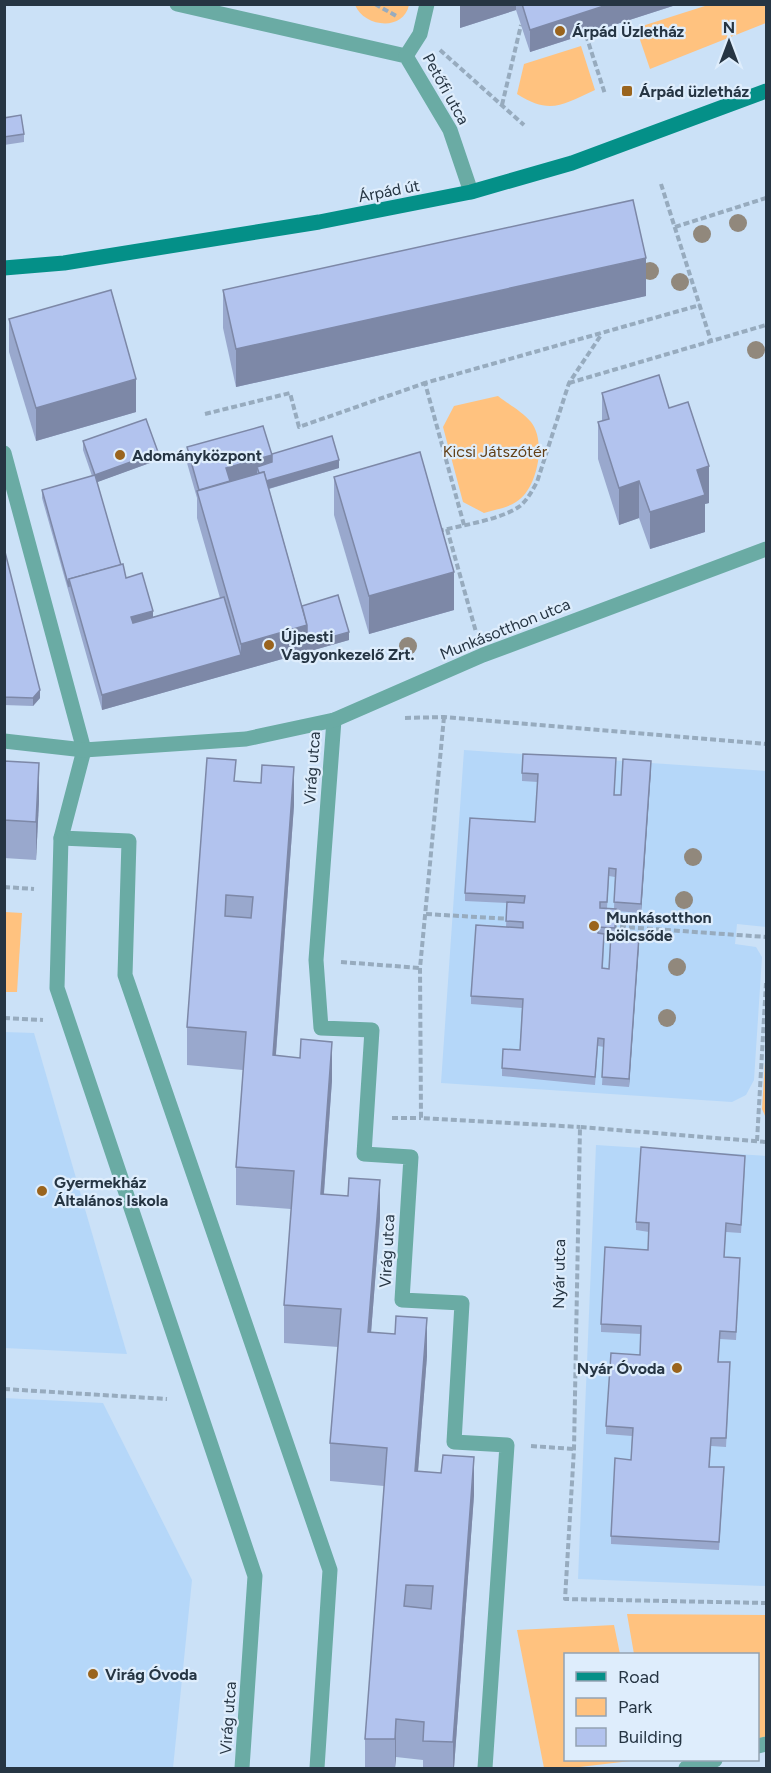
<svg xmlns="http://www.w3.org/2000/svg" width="771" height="1773" font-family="Figtree,sans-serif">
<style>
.built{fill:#b5d7f9}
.green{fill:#ffc27f}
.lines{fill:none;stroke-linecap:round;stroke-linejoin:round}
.path{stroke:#97abbe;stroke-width:4;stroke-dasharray:6 3;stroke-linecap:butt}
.street{stroke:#6aaba4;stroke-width:15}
.secondary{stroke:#049088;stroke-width:15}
.tree{fill:#91887c}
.wall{fill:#99a8cd;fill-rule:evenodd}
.shaded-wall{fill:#7d88a7}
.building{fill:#b2c3ee;stroke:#7d88a7;stroke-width:1.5;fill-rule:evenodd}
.poi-dot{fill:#9a641d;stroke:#deedfc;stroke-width:2}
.labels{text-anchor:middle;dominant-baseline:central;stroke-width:4.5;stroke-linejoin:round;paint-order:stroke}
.poi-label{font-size:16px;font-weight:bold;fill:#263543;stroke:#deedfc;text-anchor:start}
.street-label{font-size:16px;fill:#263543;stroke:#deedfc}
.park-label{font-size:16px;fill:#624018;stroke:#deedfc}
</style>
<rect width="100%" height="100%" fill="#cbe1f7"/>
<g class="built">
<polygon points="464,750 766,771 766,927 737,924 735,944 756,947 762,957 754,1080 746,1095 732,1102 441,1083"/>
<polygon points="4,1032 34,1033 127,1354 5,1348"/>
<polygon points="596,1145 766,1156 766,1586 578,1579"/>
<polygon points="4,1398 103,1403 192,1580 173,1768 5,1768"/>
</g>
<g class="green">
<path d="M355 5H409C403 32 364 27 355 5Z"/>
<polygon points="708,5 766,5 766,23 650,69 636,28"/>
<path d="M581 46 595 90C562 105 550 115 517 94L524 64Z"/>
<path d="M498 396C508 404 523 412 531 422 547 442 537 490 516 502 507 508 494 510 484 513L463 502 443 427 454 406Z"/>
<polygon points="5,912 22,913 17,992 5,992"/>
<polygon points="766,1046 766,1118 762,1109"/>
<polygon points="627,1614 766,1615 766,1736 758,1739 758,1654 634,1654"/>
<polygon points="614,1625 620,1654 566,1654 566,1760 639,1760 571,1768 544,1768 517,1630"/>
</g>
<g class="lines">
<g class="path">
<polyline points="375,4 398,17"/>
<polyline points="586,35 605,94"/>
<polyline points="440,50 524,125"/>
<polyline points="502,105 521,25"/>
<polyline points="661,184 711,341"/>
<polyline points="675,227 766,198"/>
<polyline points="569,383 766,325"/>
<polyline points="205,414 290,393 299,427 425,383"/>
<polyline points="464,525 425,383 700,305"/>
<polyline points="447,529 476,632"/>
<path d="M438 531C460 526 503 519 520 506 528 499 532 491 537 482L569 383 601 335"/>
<polyline points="444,717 420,968 421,1118 580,1127"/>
<polyline points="405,718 444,717 766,744"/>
<polyline points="4,887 34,889"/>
<polyline points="426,914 511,919"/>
<polyline points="611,926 766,937"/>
<polyline points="341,962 420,968"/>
<polyline points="4,1018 43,1020"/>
<polyline points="392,1118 421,1118"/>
<polyline points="757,1141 766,983"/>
<polyline points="766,1142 580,1127 574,1449 565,1599 766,1603"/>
<polyline points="4,1389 167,1399"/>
<polyline points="531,1446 574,1449"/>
</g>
<g class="street">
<polyline points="177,4 406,56 450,130 471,192"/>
<polyline points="406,56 420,34 427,4"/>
<polyline points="4,453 84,750 61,838 129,841 125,975 330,1570 317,1768"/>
<polyline points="334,720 316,960 321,1028 372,1030 364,1154 411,1157 402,1300 462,1303 454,1442 507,1445 485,1768"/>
<polyline points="4,741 84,750 246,739 334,720 483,655 766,549"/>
<polyline points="61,838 57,988 255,1576 242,1768"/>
<polyline points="758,1746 766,1744"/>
<polyline points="686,1768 715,1760"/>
</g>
<polyline class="secondary" points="4,268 64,263 319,222 471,192 572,163 766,91"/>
</g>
<g class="tree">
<circle cx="738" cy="223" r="9"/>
<circle cx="702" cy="234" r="9"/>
<circle cx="650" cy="271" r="9"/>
<circle cx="680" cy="282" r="9"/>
<circle cx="756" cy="350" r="9"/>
<circle cx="408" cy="646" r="9"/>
<circle cx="693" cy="857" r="9"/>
<circle cx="684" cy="900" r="9"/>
<circle cx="677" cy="967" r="9"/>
<circle cx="667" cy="1018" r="9"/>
</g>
<g class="wall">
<polygon points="461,4 679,4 530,52 516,10 460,28"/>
<polygon points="4,118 24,134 24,142 4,145"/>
<polygon points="223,290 646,296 236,387 223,328"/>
<polygon points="9,319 136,412 36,441 9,352"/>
<polygon points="602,393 669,408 709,503 705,504 705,532 650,549 639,518 619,525 598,459 598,422 602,421"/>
<polygon points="83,441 158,460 97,482 121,565 126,578 153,617 220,598 197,518 197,498 187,463 187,447 272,454 339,468 269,489 302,606 349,640 102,710 42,498 42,490 92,476 83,450"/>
<polygon points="334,477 454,610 369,634 334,515"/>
<polygon points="4,548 40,698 33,706 4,705"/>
<polygon points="4,761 39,801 36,860 4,858"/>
<path d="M616 767 614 795H621L651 769 641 913 616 911 615 935 639 944 629 1087 602 1085 604 1047 598 1046 595 1085 502 1076V1068L520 1050 522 1008 471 1004V996L506 927 507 903 465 901V893L535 822 538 782 522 781V773ZM609 876 615 877 614 909 607 908ZM604 935 611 936 609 969 603 968Z"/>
<polygon points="236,782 294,805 276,1055 332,1080 324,1194 380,1218 371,1333 427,1356 418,1471 474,1495 454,1768 423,1768 423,1760 396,1757 395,1768 365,1768 365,1739 384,1486 330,1481 330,1443 338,1347 284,1343 284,1305 291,1209 236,1205 236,1167 243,1070 187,1065 187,1027"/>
<polygon points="745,1164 741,1233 726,1232 724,1257 740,1266 736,1340 720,1339 718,1362 730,1371 726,1447 711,1446 709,1467 724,1475 719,1550 611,1544 611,1536 631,1460 632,1436 606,1434 606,1426 640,1355 641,1334 601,1332 601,1324 648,1250 649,1232 636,1230 636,1222"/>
</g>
<g class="shaded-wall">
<polygon points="465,4 516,4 516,10 460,28 460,6"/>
<polygon points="610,4 679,4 530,52 530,30"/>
<polygon points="646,258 646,296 236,387 236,349"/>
<polygon points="136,379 136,412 36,441 36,408"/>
<polygon points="158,452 158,460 95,483 95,475"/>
<polygon points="272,455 272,471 257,467 257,475 226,484 226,468"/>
<polygon points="339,460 339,468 261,491 261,482"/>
<polygon points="709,466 709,503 705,504 705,532 650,549 650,512 697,470"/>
<polygon points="639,481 639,518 619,525 619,488"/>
<polygon points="454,572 454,610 369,634 369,596"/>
<polygon points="153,611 153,627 131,632 131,617"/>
<polygon points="307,625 307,652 102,710 102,695 241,655 241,644"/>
<polygon points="349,632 349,640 307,652 307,644"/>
<polygon points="40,690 40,698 33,706 33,698"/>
<polygon points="651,761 651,769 641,913 641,904"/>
<polygon points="39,763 39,801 36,860 36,822"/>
<polygon points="294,767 294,805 273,1093 273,1055"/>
<polygon points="639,936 639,944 629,1087 629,1079"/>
<polygon points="332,1042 332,1080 321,1232 321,1194"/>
<polygon points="380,1180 380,1218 368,1371 368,1332"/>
<polygon points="427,1318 427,1356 415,1509 415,1471"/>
<polygon points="474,1457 474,1495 454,1768 453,1768 453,1742"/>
<polygon points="396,1719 396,1757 395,1768 395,1739"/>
</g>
<g class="building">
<polygon points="522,4 610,4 530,30"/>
<polygon points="21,115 24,134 4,137 4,118"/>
<polygon points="633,200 646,258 236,349 223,290"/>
<polygon points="111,290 136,379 36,408 9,319"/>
<polygon points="659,375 669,408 688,402 709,466 697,470 705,495 650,512 639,481 619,488 598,422 609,419 602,393"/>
<polygon points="146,419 158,452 95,475 83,441"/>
<polygon points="263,426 272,455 226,468 230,481 199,490 187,447"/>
<polygon points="332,436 339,460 266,481 264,472 259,473 257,467 272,462 272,454"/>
<polygon points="420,452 454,572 369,596 334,477"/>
<polygon points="264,472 307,625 241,644 197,491"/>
<polygon points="95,475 121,565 69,579 69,587 42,490"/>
<polygon points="4,548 40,690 33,698 4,697"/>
<polygon points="123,564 126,578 142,573 153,611 131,617 133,623 224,597 241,655 102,695 69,579"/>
<polygon points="338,595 349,632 307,644 307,625 302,606"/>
<polygon points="523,754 616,758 614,795 621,795 623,759 651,761 641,904 614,902 616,869 609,868 607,902 600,902 600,908 616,909 615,928 598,927 598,933 604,934 602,968 609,969 611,934 639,936 629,1079 602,1077 604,1039 598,1038 595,1077 502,1068 503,1049 520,1050 523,999 471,996 476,925 523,928 523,922 506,921 507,902 524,903 525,896 465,893 470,818 535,822 538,774 522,773"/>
<path d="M207 758 236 760 234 781 261 783 262 765 294 767 273 1055 300 1058 301 1039 332 1042 321 1194 348 1196 349 1178 380 1180 368 1332 395 1334 396 1316 427 1318 415 1471 441 1473 443 1455 474 1457 453 1742 423 1741 424 1722 396 1719 395 1739H365L387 1448 330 1443 341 1309 284 1305 294 1171 236 1167 246 1032 187 1027ZM226 895 253 897 251 918 225 916ZM406 1585 433 1586 431 1609 404 1606Z"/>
<polygon points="4,761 39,763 36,822 4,820"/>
<polygon points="641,1147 745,1156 741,1225 726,1223 724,1257 740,1258 736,1332 720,1331 718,1362 730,1362 726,1438 711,1438 709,1467 724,1467 719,1542 611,1536 615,1458 631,1460 633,1428 606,1426 611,1353 640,1355 641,1326 601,1324 605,1247 648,1250 649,1223 636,1222"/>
</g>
<g class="poi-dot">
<circle cx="560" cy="31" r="6"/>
<rect x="621" y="85" width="12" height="12" rx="3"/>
<circle cx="120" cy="455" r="6"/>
<circle cx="269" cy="645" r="6"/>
<circle cx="594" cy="926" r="6"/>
<circle cx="42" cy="1191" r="6"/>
<circle cx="677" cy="1368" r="6"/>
<circle cx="93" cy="1674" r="6"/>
</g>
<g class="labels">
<g class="poi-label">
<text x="572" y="31">Árpád Üzletház</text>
<text x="639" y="91">Árpád üzletház</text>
<text x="132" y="455">Adományközpont</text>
<text x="281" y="636">Újpesti<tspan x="281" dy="18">Vagyonkezelő Zrt.</tspan></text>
<text x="606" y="917">Munkásotthon<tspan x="606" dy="18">bölcsőde</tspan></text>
<text x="54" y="1182">Gyermekház<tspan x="54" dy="18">Általános Iskola</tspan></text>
<text x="665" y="1368" text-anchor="end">Nyár Óvoda</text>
<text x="105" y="1674">Virág Óvoda</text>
</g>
<g class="street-label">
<text transform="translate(446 89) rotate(61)">Petőfi utca</text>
<text transform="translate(389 191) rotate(-11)">Árpád út</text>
<text transform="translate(505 629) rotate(-22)">Munkásotthon utca</text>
<text transform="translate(312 768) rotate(-86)">Virág utca</text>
<text transform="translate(387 1251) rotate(-87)">Virág utca</text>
<text transform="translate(559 1274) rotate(-89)">Nyár utca</text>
<text transform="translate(228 1718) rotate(-86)">Virág utca</text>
</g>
<g class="park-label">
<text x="495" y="451">Kicsi Játszótér</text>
</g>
</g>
<rect width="771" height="1773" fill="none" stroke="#263543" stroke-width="12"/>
<rect x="564" y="1653" width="195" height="108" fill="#deedfc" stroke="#94a3b2" stroke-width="1.5"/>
<rect x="576" y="1672" width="30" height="9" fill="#049088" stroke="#94a3b2" stroke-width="1.5"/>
<text x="618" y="1683" font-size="18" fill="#263543">Road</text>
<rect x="576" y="1698" width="30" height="18" fill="#ffc27f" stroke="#94a3b2" stroke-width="1.5"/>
<text x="618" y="1713" font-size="18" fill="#263543">Park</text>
<rect x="576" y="1728" width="30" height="18" fill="#b2c3ee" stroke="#94a3b2" stroke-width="1.5"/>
<text x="618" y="1743" font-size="18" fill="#263543">Building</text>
<g transform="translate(729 42)" stroke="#deedfc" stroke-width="4.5" paint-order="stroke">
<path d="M0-4.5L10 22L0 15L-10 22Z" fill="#263543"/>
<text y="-9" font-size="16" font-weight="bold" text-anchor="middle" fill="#263543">N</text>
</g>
</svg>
